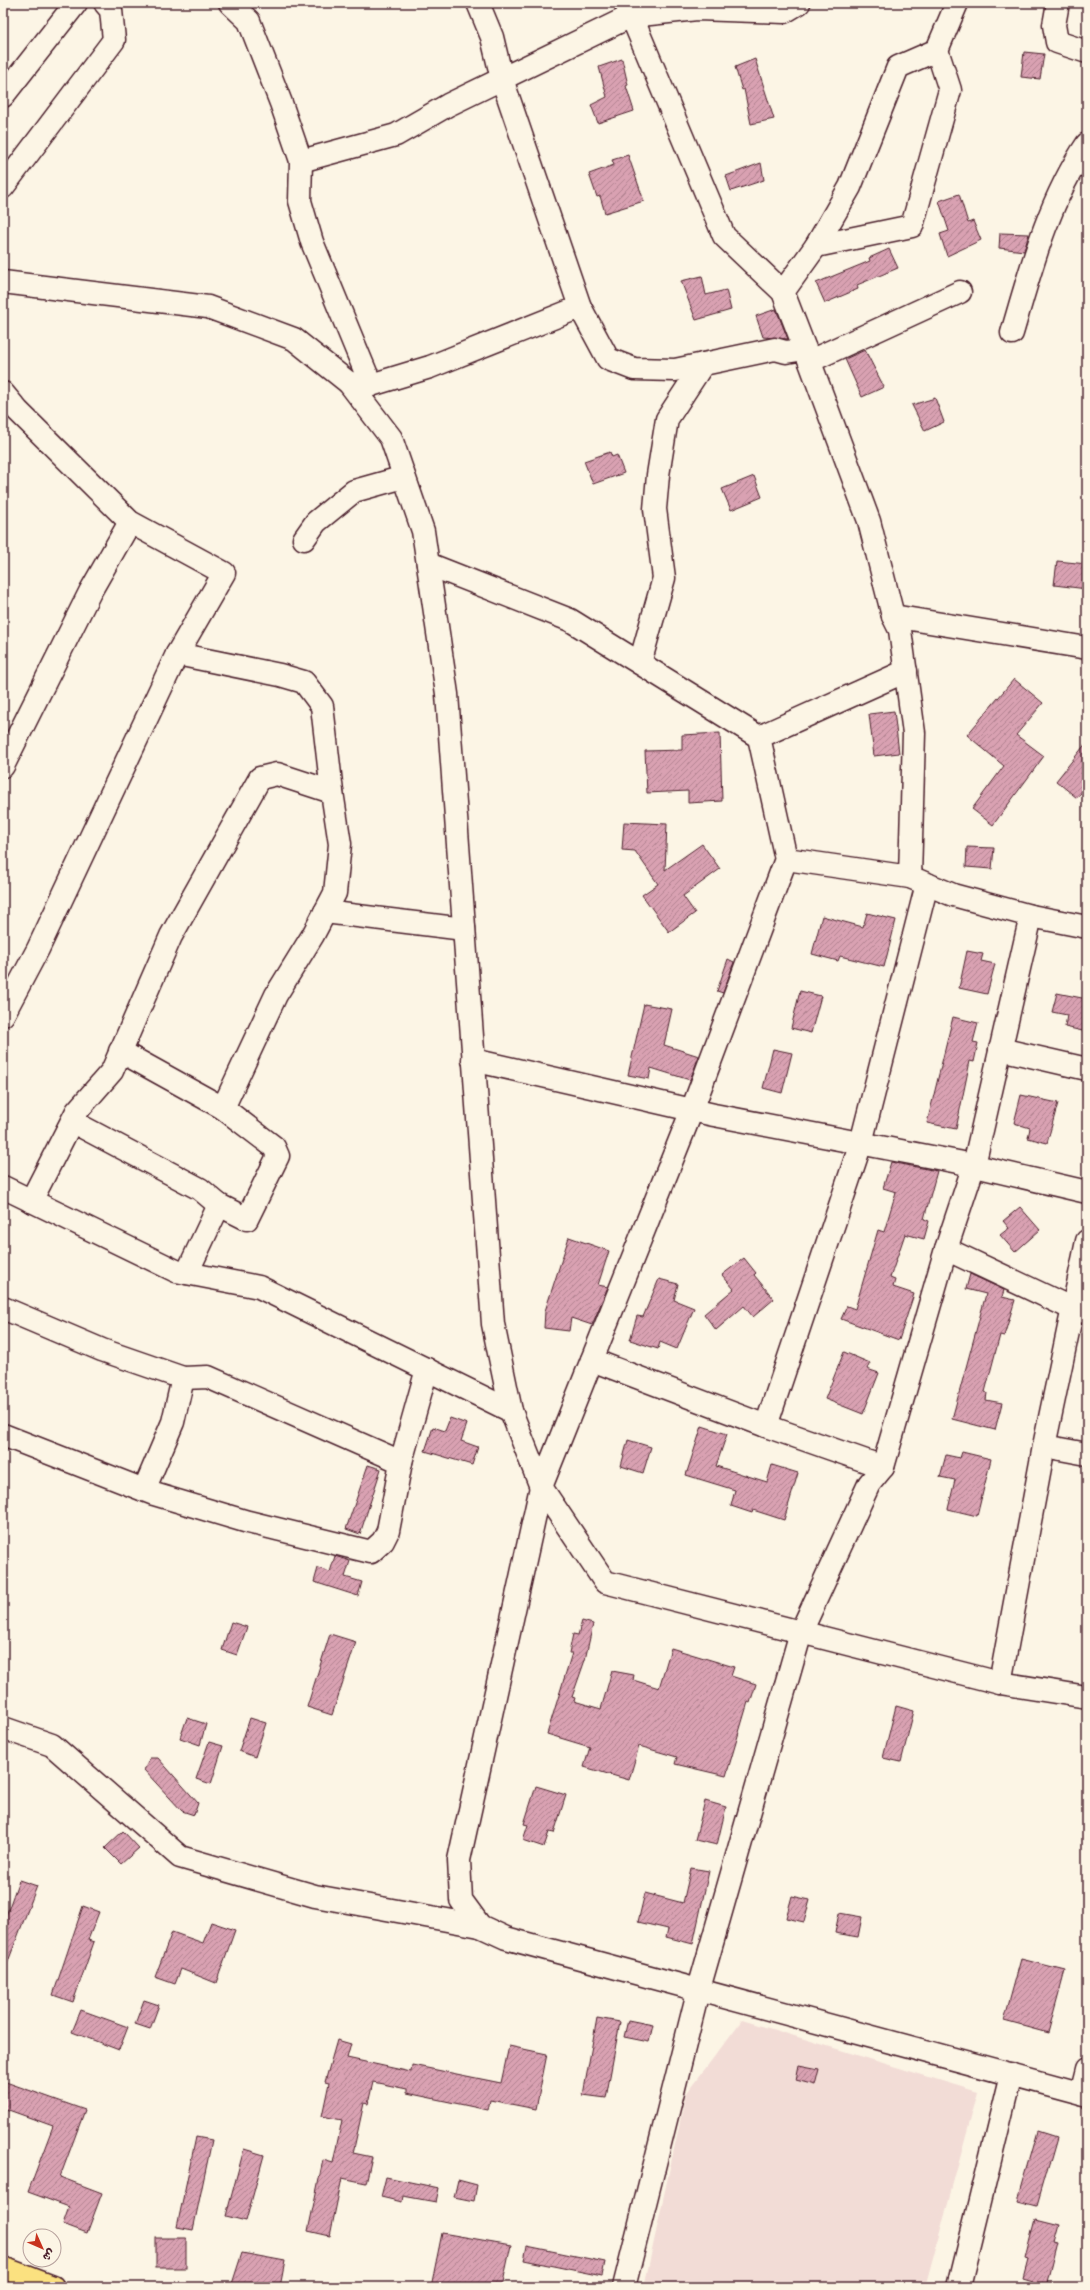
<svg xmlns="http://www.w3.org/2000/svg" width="1090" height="2290" font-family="'Playpen Sans','Playpen Sans Arabic',sans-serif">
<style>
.built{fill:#f2dcd6}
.building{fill:url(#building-hatch);stroke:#4a1f2b}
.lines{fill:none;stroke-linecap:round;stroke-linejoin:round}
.minor-casing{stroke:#4a1f2b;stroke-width:25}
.major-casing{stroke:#4a1f2b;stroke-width:25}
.minor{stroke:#fcf5e5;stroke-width:22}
.major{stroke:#fbe180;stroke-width:22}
</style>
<defs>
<pattern id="building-hatch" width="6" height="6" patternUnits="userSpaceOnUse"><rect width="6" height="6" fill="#d9a1b2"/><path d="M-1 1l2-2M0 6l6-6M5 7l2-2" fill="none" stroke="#b28391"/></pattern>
</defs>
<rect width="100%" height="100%" fill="#fcf5e5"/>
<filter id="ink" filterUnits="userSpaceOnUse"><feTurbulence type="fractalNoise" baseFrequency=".025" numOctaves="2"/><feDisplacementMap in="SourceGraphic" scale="8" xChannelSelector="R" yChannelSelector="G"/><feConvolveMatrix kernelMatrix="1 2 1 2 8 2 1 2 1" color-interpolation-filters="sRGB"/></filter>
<g filter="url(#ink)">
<polygon class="built" points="742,2020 978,2092 925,2287 644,2287 686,2094"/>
<g class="building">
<polygon points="1024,52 1044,54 1040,79 1021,77"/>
<polygon points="622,59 628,85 626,86 634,111 598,123 591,105 607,97 599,67"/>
<polygon points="755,59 774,119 751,124 744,89 742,90 735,67"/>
<polygon points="628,155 644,201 605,213 600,196 597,197 589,174 614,165 612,160"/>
<polygon points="761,163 764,180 731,191 726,176"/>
<polygon points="959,194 968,223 973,221 981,240 947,256 940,234 949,231 939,201"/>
<polygon points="1000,233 1029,234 1024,251 999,248"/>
<polygon points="889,249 898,268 857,285 858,289 825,303 816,283 870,261 869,258"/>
<polygon points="702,276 706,295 726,290 731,310 696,320 681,281"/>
<polygon points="776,309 788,339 763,337 756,316"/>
<polygon points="865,350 884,387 862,397 845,359"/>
<polygon points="935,398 944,422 925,431 912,405"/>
<polygon points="610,452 612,457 617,455 624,473 593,484 584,461"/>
<polygon points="754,476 762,497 731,510 722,489"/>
<polygon points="1057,561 1087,564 1087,589 1054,585"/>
<polygon points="1014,679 1043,703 1016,735 1044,756 993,825 972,809 1004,766 967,735"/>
<polygon points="894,711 899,753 874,756 869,714"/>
<polygon points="720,733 722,801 688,803 688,791 647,793 645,751 682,750 682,735"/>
<polygon points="1087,742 1087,785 1077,798 1056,781"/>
<polygon points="624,822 667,824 665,870 702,844 720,869 683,896 695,913 669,932 642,895 658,884 635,851 622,850"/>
<polygon points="967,847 994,848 992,869 966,867"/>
<polygon points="867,913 896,920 884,967 840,956 838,961 812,954 822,916 863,927"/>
<polygon points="967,951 983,954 981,961 995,964 987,994 959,988"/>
<polygon points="728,959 734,962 723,993 717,991"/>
<polygon points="800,991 821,996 811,1033 791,1028"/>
<polygon points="1057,993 1087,999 1087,1032 1065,1027 1067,1015 1052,1012"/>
<polygon points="644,1004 672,1009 664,1045 699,1056 690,1080 651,1068 649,1079 628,1075"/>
<polygon points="953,1017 978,1023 973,1042 978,1043 974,1062 970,1061 956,1129 927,1123"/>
<polygon points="773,1049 792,1053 782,1093 763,1088"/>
<polygon points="1021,1095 1058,1103 1047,1143 1028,1138 1030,1128 1014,1123"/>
<polygon points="891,1162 937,1171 924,1219 929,1221 924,1239 905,1234 890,1278 895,1280 893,1287 914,1294 899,1340 841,1319 847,1306 855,1309 878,1230 884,1232 896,1192 883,1188"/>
<polygon points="1020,1207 1040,1230 1015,1252 1000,1235 1009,1228 1003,1221"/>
<polygon points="569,1237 609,1251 598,1285 608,1287 592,1325 571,1318 569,1331 544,1328 545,1311"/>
<polygon points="744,1258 756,1273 754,1275 774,1299 753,1317 744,1306 716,1330 704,1314 734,1289 722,1275"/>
<polygon points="970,1274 1004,1290 1002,1297 1015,1300 1004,1336 1000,1335 985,1392 987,1393 986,1400 1002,1403 995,1430 952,1419 986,1294 966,1289"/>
<polygon points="659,1279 678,1284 674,1300 694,1308 677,1349 660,1342 658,1349 630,1340 637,1316 643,1317"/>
<polygon points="844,1352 870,1363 867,1369 879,1373 863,1414 825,1399"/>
<polygon points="450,1418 467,1424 461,1441 478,1447 472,1465 425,1451 433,1427 445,1431"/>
<polygon points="702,1426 727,1434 716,1466 767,1482 772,1465 798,1473 784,1520 753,1510 752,1513 731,1506 735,1490 686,1475"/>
<polygon points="628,1440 651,1447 643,1473 621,1466"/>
<polygon points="962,1452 991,1459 977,1516 948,1509 955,1480 940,1477 946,1455 960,1458"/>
<polygon points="368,1465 381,1469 360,1534 346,1529"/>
<polygon points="335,1556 350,1561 345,1577 362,1582 358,1596 314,1582 318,1568 330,1572"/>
<polygon points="582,1621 593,1624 585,1660 572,1697 575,1698 574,1701 601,1709 612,1671 634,1675 633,1680 659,1688 671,1648 734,1667 731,1676 756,1684 750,1703 748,1702 726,1776 675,1764 677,1757 639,1746 629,1780 584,1767 590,1747 547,1734 572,1653 569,1653 573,1634 578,1635"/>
<polygon points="231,1622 247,1627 237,1655 222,1650"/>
<polygon points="330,1634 356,1642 332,1715 307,1707"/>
<polygon points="896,1706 914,1711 901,1762 883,1758"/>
<polygon points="187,1718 206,1724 200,1745 180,1738"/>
<polygon points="250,1718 266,1723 255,1757 239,1751"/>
<polygon points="209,1742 223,1746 211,1784 196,1779"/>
<polygon points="150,1758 158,1758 198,1803 194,1815 182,1811 144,1770"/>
<polygon points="536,1786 566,1795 554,1833 549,1832 544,1847 523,1840 528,1825 524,1824"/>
<polygon points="705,1801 726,1807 717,1845 695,1840"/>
<polygon points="123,1831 139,1848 121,1864 105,1848"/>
<polygon points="691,1868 709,1871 693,1944 666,1937 668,1929 638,1922 645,1893 683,1903"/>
<polygon points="19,1880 37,1886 4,1972 3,1924"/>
<polygon points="792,1896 810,1900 804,1922 786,1918"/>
<polygon points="83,1906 99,1912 88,1940 94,1942 73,2002 53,1995"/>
<polygon points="839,1913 862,1917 858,1937 835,1933"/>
<polygon points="211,1922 235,1930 216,1983 181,1969 175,1984 155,1977 172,1932 203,1943"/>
<polygon points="1021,1959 1065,1970 1048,2033 1004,2021"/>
<polygon points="144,2000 159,2005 150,2029 135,2024"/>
<polygon points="81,2010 128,2027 119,2050 72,2032"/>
<polygon points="597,2018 620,2022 606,2098 583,2095"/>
<polygon points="628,2020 653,2025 649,2042 624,2037"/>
<polygon points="337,2040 351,2044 347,2058 411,2072 412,2065 501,2083 509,2046 547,2054 536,2109 490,2100 488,2110 407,2093 407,2089 373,2082 368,2104 364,2103 353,2153 372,2157 366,2183 342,2178 330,2236 308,2231 323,2160 333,2163 342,2120 322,2116 329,2083 325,2082"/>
<polygon points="799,2065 819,2069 815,2085 796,2080"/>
<polygon points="3,2081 85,2110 60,2177 102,2193 87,2233 63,2224 69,2207 28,2192 53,2126 3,2108"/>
<polygon points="1038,2131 1057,2137 1037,2206 1018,2201"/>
<polygon points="196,2137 212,2140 193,2230 177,2227"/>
<polygon points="244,2149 264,2155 246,2221 226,2216"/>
<polygon points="386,2177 439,2188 436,2202 403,2196 402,2202 381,2197"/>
<polygon points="458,2180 477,2185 474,2201 454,2197"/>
<polygon points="1035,2218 1059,2224 1054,2242 1058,2243 1047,2287 1031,2287 1033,2281 1023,2278 1028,2259 1025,2258"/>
<polygon points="442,2233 511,2245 502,2287 431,2287"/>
<rect x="156" y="2238" width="30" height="30"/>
<polygon points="527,2246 605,2262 602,2276 524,2260"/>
<polygon points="242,2253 285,2261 280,2287 231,2287"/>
</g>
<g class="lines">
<defs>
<g id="minor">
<polyline points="230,3 249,21 281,103 301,161 300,201 312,242 371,385"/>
<polyline points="478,3 492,37 502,79 580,307"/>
<polyline points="626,3 724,236 783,292 805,349"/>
<polyline points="1058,3 1054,25 1057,42 1087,52"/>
<polyline points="3,96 76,3"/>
<polyline points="301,161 396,135 448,105 631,16 697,9 784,12 799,3"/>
<polyline points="3,187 114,40 111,10 105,3"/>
<polyline points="816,246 912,226 950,90 937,50"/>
<polyline points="3,282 208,307 294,339 349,383 391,438 423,531 447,694 493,1324 511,1411 541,1487 605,1582 1000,1683 1087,1697"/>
<polyline points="783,292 816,246 850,187 898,67 937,50 957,3"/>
<path d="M1012 333C1031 268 1048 202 1087 144"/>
<polyline points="810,361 960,292"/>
<polyline points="349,383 371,385 430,367 580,307 608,359 634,369 675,370 775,349 786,352 805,349 869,521 893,616 900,630 914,733 910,877"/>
<polyline points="3,393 18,411 130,522 224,573 177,654 38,949 3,1015"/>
<polyline points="304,539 316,522 354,491 404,477"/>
<polyline points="428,564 570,620 759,737"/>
<polyline points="893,616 1087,648"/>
<polyline points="177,654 280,675 304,682 322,706 332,792"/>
<polyline points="640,663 664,578 655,509 658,475 667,419 703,364"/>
<polyline points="906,671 759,737 786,859 692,1110 541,1487 459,1860 461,1900 480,1926 506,1938 1087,2095"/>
<polyline points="3,766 90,592 130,522"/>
<polyline points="786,859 910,877 953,895 1031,916 1087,927"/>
<polyline points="325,912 464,929"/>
<polyline points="1000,1049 1087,1069"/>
<polyline points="473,1060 714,1115 958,1162 1087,1192"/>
<polyline points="73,1122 200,1189 219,1205 247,1219 278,1156 274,1147 223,1108 120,1051"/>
<polyline points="3,1187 176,1271 259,1287 511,1411"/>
<polyline points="31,1201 77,1111 112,1071 171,936 260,778 277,774 332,792 340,844 335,893 313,935 276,995 223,1108"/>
<polyline points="946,1249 1073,1309 1087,1312"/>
<polyline points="187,1273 219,1205"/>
<polyline points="3,1308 102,1350 183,1378 208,1377 401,1462 388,1531 383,1541 371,1552 248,1522 154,1494 3,1435"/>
<polyline points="592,1360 766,1426 883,1467"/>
<polyline points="766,1426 861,1143 927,884"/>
<polyline points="1044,1446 1087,1454"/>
<polyline points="401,1462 427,1369"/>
<polyline points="144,1490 173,1422 183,1378"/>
<polyline points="1000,1683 1044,1446 1087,1241"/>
<polyline points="3,1728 52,1745 180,1857 315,1896 480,1926"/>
<polyline points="1081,2093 1087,2069"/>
<polyline points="624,2287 698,1992 801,1632 869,1484 883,1467 946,1249 974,1165 1031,916"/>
<polyline points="959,2287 1011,2074"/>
</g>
<polyline id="major" points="3,2268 53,2287"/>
</defs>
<use href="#minor" class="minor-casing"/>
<use href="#major" class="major-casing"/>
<use href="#minor" class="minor"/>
<use href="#major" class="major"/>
</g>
</g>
<rect width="1090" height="2290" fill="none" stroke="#fcf5e5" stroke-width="16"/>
<rect x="8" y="8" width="1074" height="2274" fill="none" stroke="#4a1f2b" stroke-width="1.5" filter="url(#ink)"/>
<g transform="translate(42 2248) rotate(135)"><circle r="19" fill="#fcf5e5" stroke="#b59f9b"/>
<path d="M0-3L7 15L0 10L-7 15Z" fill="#c8321e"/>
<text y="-6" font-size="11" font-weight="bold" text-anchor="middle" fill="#4a1f2b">ش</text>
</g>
</svg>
